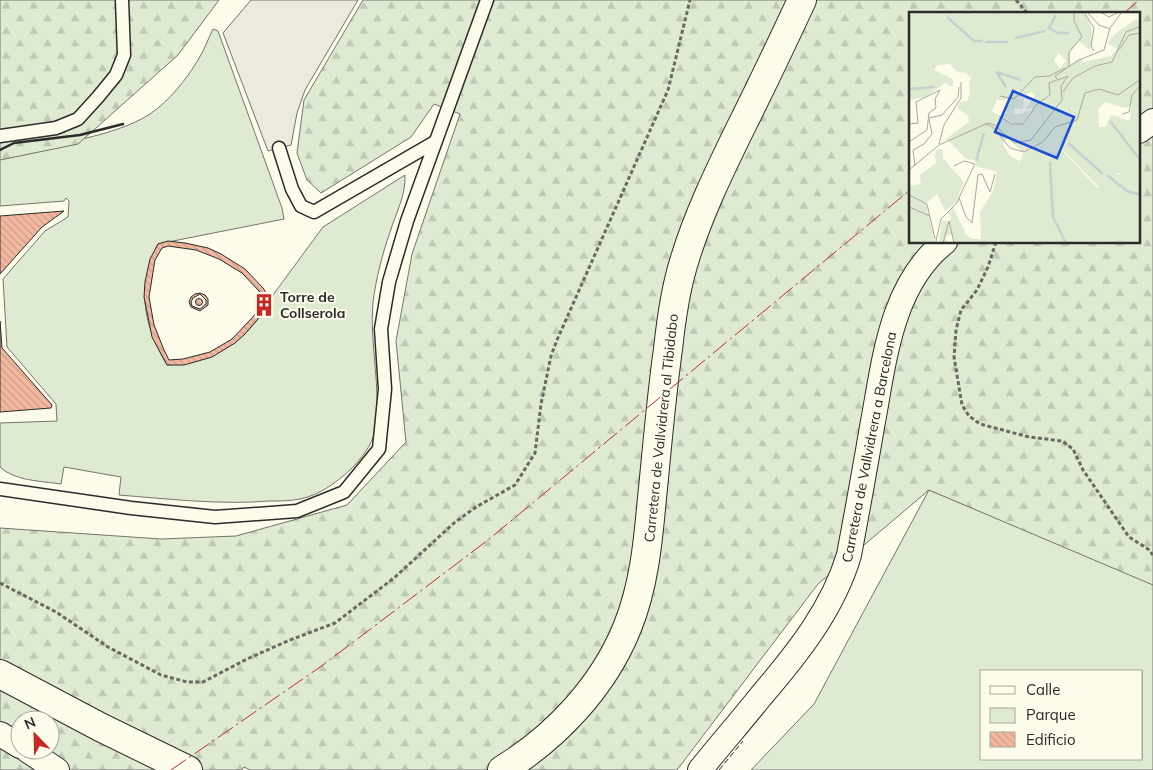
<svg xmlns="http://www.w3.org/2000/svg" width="1153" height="770" font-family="Mulish,sans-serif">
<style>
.green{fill:#deebd1;stroke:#74746e;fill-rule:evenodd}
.forest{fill:url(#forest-firs);stroke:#74746e;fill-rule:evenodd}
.parking{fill:#eceadb;stroke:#74746e}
.building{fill:url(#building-back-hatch);stroke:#2b2b2b;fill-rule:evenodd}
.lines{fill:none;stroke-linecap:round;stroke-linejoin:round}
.service-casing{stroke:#2b2b2b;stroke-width:15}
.minor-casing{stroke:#2b2b2b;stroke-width:26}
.tertiary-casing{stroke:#2b2b2b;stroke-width:30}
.path{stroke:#6a6964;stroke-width:3;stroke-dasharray:4 2.5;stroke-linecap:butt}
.service{stroke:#fdfbea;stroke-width:12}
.minor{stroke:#fdfbea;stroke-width:24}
.tertiary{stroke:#fdfbea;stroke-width:28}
.fence{stroke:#2b2b2b;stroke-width:1;stroke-dasharray:6 2.5;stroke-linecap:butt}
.wall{stroke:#2b2b2b;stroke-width:2.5}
.power{stroke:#c62828;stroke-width:1;stroke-dasharray:18 4 2.5 4;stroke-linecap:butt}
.labels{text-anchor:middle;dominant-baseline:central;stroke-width:4;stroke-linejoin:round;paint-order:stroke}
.poi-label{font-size:14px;font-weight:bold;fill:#2b2b2b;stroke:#fdfbea;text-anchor:start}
.street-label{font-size:14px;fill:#2b2b2b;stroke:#fdfbea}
.inset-river{fill:none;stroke:#c7d0d0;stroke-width:2.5}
.inset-road{fill:none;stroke:#a9a89e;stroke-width:1}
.view{fill:#1d4ed8;fill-opacity:0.15;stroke:#1d4ed8;stroke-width:2.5}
.inset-edge{fill:none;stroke:#2b2b2b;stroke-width:2.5}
</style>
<defs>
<pattern id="forest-firs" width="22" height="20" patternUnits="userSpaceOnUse" patternTransform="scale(1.25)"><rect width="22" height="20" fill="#deebd1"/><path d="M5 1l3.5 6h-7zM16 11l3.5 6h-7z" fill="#bfcab4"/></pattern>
<pattern id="building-back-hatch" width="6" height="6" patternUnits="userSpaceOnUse" patternTransform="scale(1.25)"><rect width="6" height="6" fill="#f2b8a0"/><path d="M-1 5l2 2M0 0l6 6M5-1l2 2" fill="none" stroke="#d09e8a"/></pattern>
</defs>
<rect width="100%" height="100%" fill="#fdfbea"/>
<g class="green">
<path d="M213 29 218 31 282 208 284 219 158 244C136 286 143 325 167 365 212 364 250 340 270 299L323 227 405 175C406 195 396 213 390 232 382 255 376 279 373 302 369 345 382 388 375 431 372 445 361 459 351 469 337 482 320 495 300 499 290 501 280 501 270 501 219 505 169 499 119 495L121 477 64 467 61 484C41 481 15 481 0 467V423L57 421 56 404 7 347 3 279 45 231 68 217 69 201 66 198 64 201 0 206V154C44 146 113 138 150 114 169 101 186 80 198 60 204 51 208 39 213 29Z"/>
<path d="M929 490 1153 583V770H751L814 704ZM982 671H1142V759H982Z"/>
</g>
<g class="forest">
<polygon points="0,0 219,0 178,55 78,144 0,160"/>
<path d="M363 0H1153V585L929 490 818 584 677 770H250L244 767 242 770H0V528L161 539 236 536 347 505 406 442 396 341 412 254 460 114 434 104 411 137 321 193 307 180 297 153 304 100ZM910 14H1139V242H910ZM20 720H50V750H20Z"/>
</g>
<polygon class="parking" points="251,0 358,0 305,90 297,113 291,145 268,151 223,33"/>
<g class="building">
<polygon points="64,211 42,227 0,274 0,216"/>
<path d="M168 241 185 243 208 248 221 254 245 269 263 288 270 299 263 313 245 334 235 343 212 357 184 365H167L152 337 144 297 145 282 150 259 158 244ZM168 246 196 250 219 259 242 273 259 291 264 299 259 310 250 320 232 339 210 352 183 359 169 360 164 350 154 325 149 297 155 260 162 248Z"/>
<path d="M200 293 205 295 208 299V305L200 311 191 307 189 302 191 297 195 294ZM200 294 206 300V304L200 309 192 306 191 302 193 298Z"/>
<circle cx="199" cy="302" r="3.5"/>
<polygon points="0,321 2,348 52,405 51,408 0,412"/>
</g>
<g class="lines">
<defs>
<g id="service">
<polyline points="0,136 56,128 78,119 98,97 116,75 124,55 122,0"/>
<polyline points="279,148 292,189 301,206 314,212 435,142"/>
<polyline points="0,489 131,508 215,517 297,511 344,492 379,449 385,389 381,329 389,282 407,221 487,0"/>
</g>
<g id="minor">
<polyline points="1139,131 1153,121"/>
<polyline points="0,734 20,746"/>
<polyline points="27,750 57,770"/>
<path d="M700 770C720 745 741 721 761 696 797 654 833 609 849 555 857 512 865 469 872 427 884 364 890 285 945 242"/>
</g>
<g id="tertiary">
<polyline points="0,674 100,727 188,770"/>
<path d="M502 770C556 737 603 687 627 628 644 587 648 542 652 498 657 449 661 399 668 349 671 321 675 292 683 265 697 217 719 172 741 127 762 85 782 43 802 0"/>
</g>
</defs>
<use href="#service" class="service-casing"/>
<use href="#minor" class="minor-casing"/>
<use href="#tertiary" class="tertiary-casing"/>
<g class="path">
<polyline points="1016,0 1028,14"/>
<polyline points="996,242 988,267 977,290 961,310 956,330 954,357 962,405 969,416 980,424 1029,437 1062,441 1073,449 1083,470 1129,537 1148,549 1153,555"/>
<polyline points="0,583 56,612 108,647 161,675 187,682 203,682 247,659 290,640 335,623 394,578 454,523 476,507 515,485 535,453 541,404 551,356 557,340 668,90 690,0"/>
</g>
<use href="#service" class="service"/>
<use href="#minor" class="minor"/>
<use href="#tertiary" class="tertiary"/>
<polyline class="fence" points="719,770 743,741"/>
<polyline class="wall" points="0,150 14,143 80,135 123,124"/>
<g class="power">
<polyline points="1123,14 1139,0"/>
<polyline points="171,770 323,665 488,540 910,190"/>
</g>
</g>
<defs>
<symbol id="building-bare" viewBox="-9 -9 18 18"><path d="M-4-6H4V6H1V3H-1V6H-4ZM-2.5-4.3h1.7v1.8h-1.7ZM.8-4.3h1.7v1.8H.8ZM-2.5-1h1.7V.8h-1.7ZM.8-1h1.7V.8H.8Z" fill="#c62828" stroke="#fdfbea" stroke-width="2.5" paint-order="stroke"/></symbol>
</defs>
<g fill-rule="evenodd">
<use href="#building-bare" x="248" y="289" width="32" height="32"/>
</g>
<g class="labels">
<g class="poi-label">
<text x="280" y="297">Torre de<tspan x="280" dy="16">Collserola</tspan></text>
</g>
<g class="street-label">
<text transform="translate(661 428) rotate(-84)">Carretera de Vallvidrera al Tibidabo</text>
<text transform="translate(869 447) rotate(-79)">Carretera de Vallvidrera a Barcelona</text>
</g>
</g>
<g transform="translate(909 12)">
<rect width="231" height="231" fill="#fdfbea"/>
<path d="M115 86 114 97 106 96 104 100 108 103 121 98 114 111 106 112 93 104 94 101 97 103V94L102 92 98 88ZM142 126 214 204 222 207 224 218H231V231H106L114 218 106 207 103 194 106 162 114 142ZM231 155V180L204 164 228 158Z" fill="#deebd1"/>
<path d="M0 0H176L182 15 183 30 181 38 170 29 161 40V53L171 46 175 50 202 44 208 37 198 31 207 21 227 7 231 9V155L225 163 209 161 205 165 231 180V218H224L222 207 186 191 189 174 142 126 113 140 99 126 93 131 101 144 110 149 103 194 106 207 114 218 111 228 106 231H46L42 222 36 225 38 231H30L33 208 41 210 42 204 38 201 44 195 57 222 63 227H72L71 200 85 177 88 160 67 154V148L57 147 39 128 34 129 60 110 59 103 48 96 52 89 58 90 61 81 60 70 63 67 57 61 47 59 41 52 28 53 25 58 44 67V75L36 71 17 85 0 88ZM150 41 157 49 151 56 145 49ZM123 80 126 84 116 97 125 96 115 112 104 113 83 99 88 88H104ZM196 90 217 96 222 93 221 109 203 103 196 115H190L189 97ZM34 137V146L55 170 46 191 36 199 28 182 17 191 26 231H0V174L12 172 11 163 27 151 26 138Z" fill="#deebd1" fill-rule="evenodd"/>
<path class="inset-river" d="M147 3 140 16 149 21H160M38 5 65 29H74M106 26 136 19M76 30H99M87 60 112 68M88 61 97 75M0 77 26 75M201 109 232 149M159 131 194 162M67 149 75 121M141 150 144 205 157 231M198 163 218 179 232 183"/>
<path class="inset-road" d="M178 0 190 13 201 17M191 0 200 5 210 0M176 2 185 16 182 34 185 39M210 38 220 23 232 21M160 55V40L173 25 165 9V0M154 80 164 66 186 54 203 50 217 20 232 14M91 84 105 87 126 65 140 64 156 56M213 102 220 100 223 83 232 73M90 104 103 112H114L128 92 141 83 140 71 148 68M20 106 33 103 49 85 50 75M0 112 9 111 7 90 31 78 26 87 27 96 20 101 18 118 0 130M76 112 84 115 101 136 115 140 134 130 146 115 168 108 176 81 190 77 209 83 232 67M30 132 35 113 52 86V70M6 154 4 138 15 132 23 122 20 107M0 158 30 133 79 111 86 113 105 131 122 128 153 88 152 74 159 64 149 68 146 64 170 48 195 38 201 16 213 0M0 183 18 192M50 186 57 205 63 211 69 163 73 162 81 180 86 162M18 192 26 227M0 195 21 204M40 209 45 231M27 229 32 207 47 192 66 152 55 149 45 154M34 231 40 209"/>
<path class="view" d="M104 79 165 105 148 146 86 120Z"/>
<rect width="231" height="231" class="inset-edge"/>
</g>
<rect x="980" y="670" width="162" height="90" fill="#fdfbea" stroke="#a9a89e"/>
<rect x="990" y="686" width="25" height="8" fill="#fdfbea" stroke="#a9a89e"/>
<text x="1026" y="695" font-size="15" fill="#2b2b2b">Calle</text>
<rect x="990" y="708" width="25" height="15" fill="#deebd1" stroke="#a9a89e"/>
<text x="1026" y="720" font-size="15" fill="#2b2b2b">Parque</text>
<rect x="990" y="732" width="25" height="15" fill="url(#building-back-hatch)" stroke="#a9a89e"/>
<text x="1026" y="745" font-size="15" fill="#2b2b2b">Edificio</text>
<g transform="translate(35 735) rotate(337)"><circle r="24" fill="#fdfbea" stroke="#a9a89e"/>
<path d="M0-4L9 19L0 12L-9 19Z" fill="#c62828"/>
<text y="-8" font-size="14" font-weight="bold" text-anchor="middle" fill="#2b2b2b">N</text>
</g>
</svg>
